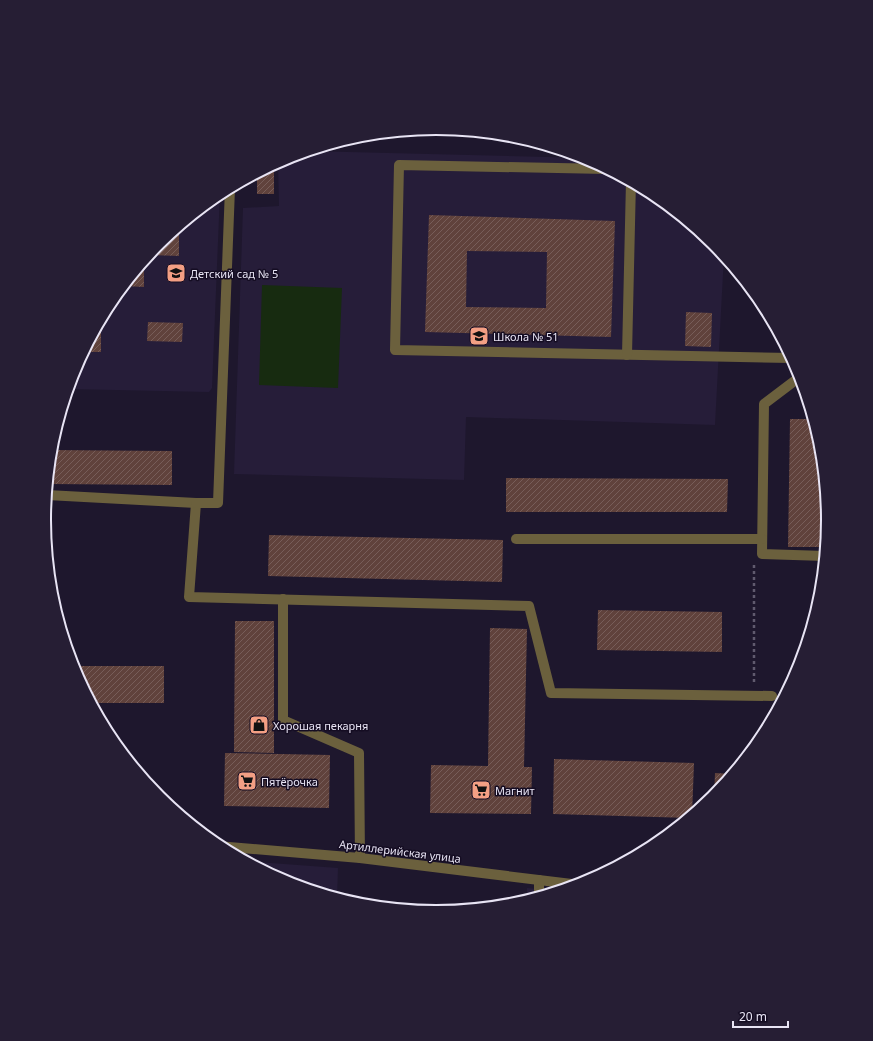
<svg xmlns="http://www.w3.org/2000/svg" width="873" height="1041" font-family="'Noto Sans',sans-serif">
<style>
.built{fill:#261d39}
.green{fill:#172b10}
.building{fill:url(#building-hatch);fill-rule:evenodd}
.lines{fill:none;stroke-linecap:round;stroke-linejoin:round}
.path{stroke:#605a6e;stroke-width:2.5;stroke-dasharray:3 3;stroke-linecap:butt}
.lane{stroke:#6b603d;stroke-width:10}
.street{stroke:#6b603d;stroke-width:10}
.labels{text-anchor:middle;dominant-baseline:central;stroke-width:3;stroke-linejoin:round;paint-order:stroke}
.poi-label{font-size:11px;fill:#e8e4f4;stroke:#150d23;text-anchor:start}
.street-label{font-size:11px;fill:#e8e4f4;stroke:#150d23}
.rim{fill:none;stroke:#e8e4f4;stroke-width:2}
</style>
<defs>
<pattern id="building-hatch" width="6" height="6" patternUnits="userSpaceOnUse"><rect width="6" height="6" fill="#60423c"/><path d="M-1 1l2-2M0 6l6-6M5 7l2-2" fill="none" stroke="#775d59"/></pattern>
</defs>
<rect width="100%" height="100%" fill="#1e172d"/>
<g class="built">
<polygon points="308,151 587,158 655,194 714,243 724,255 715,425 466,417 464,480 234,474 243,208 279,206 278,162 287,158"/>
<polygon points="220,193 212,388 209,392 68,389 74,370 110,302 159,243"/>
<polygon points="245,861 338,868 337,899 286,883"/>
<polygon points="527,888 560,891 527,901"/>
</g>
<polygon class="green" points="262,285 342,288 338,388 259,385"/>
<g class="building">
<polygon points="274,165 274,194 257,194 257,174"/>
<path d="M429 215 615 221 611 337 425 332ZM467 251 547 252 546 308 466 307Z"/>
<polygon points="179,226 179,256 149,255 159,243"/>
<polygon points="144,261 144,287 123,286 133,274"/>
<polygon points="686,312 712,313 711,347 685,346"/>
<polygon points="101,319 101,352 84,352"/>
<polygon points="148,322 183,323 182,342 147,341"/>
<polygon points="790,419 814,419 821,444 829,516 826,547 788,547"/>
<polygon points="51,450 172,451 172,485 48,484"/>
<polygon points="506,478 728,479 727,512 506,512"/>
<polygon points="269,535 503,540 502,582 268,576"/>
<polygon points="598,610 722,612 722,652 597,650"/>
<polygon points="235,621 274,621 274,753 234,752"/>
<polygon points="490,628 527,629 524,767 532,767 531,814 430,813 431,765 488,766"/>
<polygon points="73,666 164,666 164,703 91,703"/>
<polygon points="225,753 330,755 329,808 224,806"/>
<polygon points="554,759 694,763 692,816 690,818 553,814"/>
<polygon points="715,773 734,774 714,798"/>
</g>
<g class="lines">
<polyline class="path" points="754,565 754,682"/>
<g class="lane">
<polyline points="607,169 399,165 395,350 792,358"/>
<polyline points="627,355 631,181"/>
<polyline points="801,376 764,404 762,554 825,556"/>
<polyline points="47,495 196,503 189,597 529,606 551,693 772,696"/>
<polyline points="196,503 218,503 230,188"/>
<polyline points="516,539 762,539"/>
<polyline points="283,599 283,720 359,753 360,858"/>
<polyline points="539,880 539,898"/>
</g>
<polyline class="street" points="217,846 360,858 580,885"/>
</g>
<defs>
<symbol id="school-square" viewBox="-11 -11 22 22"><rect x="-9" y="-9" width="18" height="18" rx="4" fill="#f39f84" stroke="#150d23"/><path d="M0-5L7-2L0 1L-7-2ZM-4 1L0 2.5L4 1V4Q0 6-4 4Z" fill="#111"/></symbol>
<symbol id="shop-square" viewBox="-11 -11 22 22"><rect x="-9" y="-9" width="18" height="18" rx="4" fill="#f39f84" stroke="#150d23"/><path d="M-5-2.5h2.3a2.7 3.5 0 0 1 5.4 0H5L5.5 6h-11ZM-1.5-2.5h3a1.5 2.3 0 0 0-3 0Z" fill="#111"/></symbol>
<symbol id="supermarket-square" viewBox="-11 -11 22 22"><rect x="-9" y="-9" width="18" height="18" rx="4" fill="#f39f84" stroke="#150d23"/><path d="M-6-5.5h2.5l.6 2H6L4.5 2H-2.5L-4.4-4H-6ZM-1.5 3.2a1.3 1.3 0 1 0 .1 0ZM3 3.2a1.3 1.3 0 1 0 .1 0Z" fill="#111"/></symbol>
</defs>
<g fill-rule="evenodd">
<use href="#school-square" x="165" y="262" width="22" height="22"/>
<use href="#school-square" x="468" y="325" width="22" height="22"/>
<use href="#shop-square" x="248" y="714" width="22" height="22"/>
<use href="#supermarket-square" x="236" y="770" width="22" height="22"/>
<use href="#supermarket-square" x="470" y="779" width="22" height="22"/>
</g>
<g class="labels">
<g class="poi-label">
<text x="190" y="273">Детский сад № 5</text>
<text x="493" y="336">Школа № 51</text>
<text x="273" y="725">Хорошая пекарня</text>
<text x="261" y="781">Пятёрочка</text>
<text x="495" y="790">Магнит</text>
</g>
<g class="street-label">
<text transform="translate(400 851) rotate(7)">Артиллерийская улица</text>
</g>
</g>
<path d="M0 0H873V1041H0ZM51 520a385 385 0 1 1 770 0a385 385 0 1 1-770 0Z" fill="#261e34" fill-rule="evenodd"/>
<path class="rim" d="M51 520a385 385 0 1 1 770 0a385 385 0 1 1-770 0Z"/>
<path d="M733 1021v6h55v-6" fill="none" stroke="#e8e4f4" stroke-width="2"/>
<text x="739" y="1021" font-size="12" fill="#e8e4f4" stroke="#150d23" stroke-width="3" paint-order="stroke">20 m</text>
</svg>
